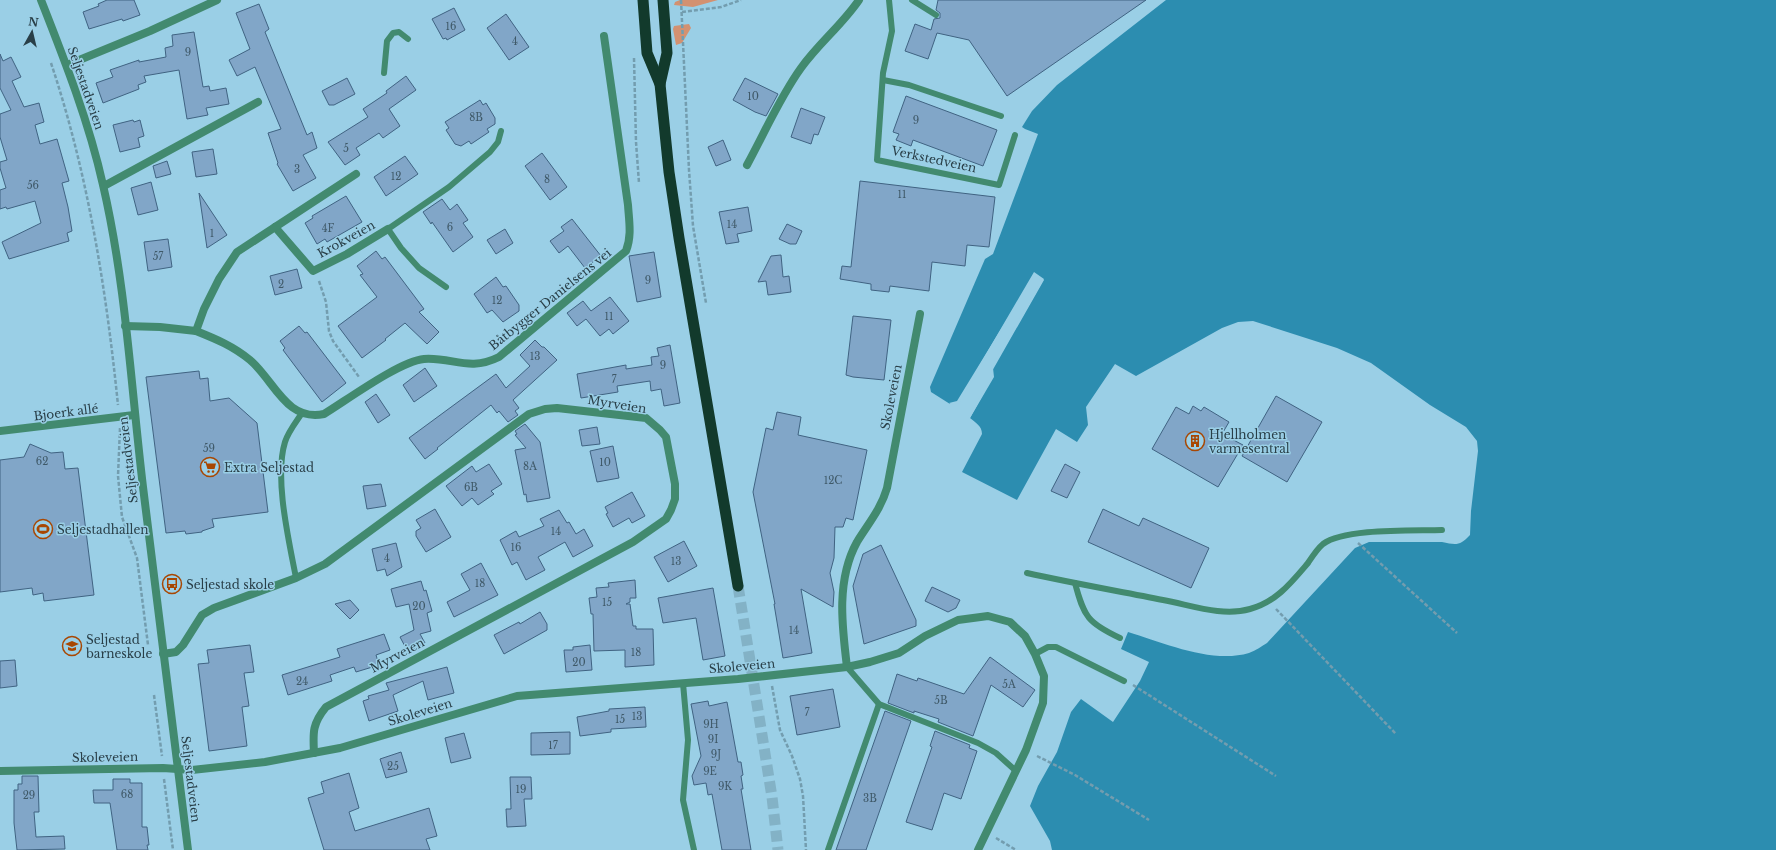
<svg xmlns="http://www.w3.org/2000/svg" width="1776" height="850" font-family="'Libre Baskerville',serif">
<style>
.green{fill:#d39171}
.water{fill:#2c8db0}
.pier{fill:#9acfe6}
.building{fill:#81a6c8;stroke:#406382}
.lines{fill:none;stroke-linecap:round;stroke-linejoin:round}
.trunk-tunnel{stroke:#83b2c6;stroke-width:11;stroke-dasharray:11 5.5;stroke-linecap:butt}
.path{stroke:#739daf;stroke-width:2.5;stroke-dasharray:4 2;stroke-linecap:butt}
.service{stroke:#428a6f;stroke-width:6}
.minor{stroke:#428a6f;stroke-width:8}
.tertiary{stroke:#428a6f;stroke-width:8}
.trunk{stroke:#123a2c;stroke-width:11}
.labels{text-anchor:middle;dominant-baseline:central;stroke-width:3;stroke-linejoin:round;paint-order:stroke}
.number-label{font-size:10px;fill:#3f5968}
.street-label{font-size:12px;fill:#293f48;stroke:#9acfe6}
.poi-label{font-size:12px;fill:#293f48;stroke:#9acfe6;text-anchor:start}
</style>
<rect width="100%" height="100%" fill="#9acfe6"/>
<g class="green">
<polygon points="680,0 718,0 693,7 674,5 675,2"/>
<polygon points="689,24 691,28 682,43 676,45 673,29 674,26"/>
</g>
<path class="water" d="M1166 0H1776V850H1052L1050 841 1030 806 1038 786 1057 752 1071 712 1081 699 1113 722 1140 681 1149 662 1121 649 1128 632C1164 643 1212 664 1249 653 1255 651 1262 646 1267 643L1355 548 1369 542H1442C1456 545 1460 546 1470 535L1471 511 1478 451 1477 441 1466 427 1430 405 1371 363 1337 348 1253 321 1238 322 1222 328 1136 376 1115 364 1086 407 1088 425 1077 442 1056 429 1017 500 962 472 982 434C982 426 976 423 970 418L994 377 993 368 1044 279 1034 272 958 402 950 404 931 392 930 387 985 259 993 254 1038 134 1025 129 1022 127 1032 111 1057 85Z"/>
<g class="pier">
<polygon points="1034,275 959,403 952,405 949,403 957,401 1034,275 1044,280 991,373 991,367 1041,280"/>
<polygon points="991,377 991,380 970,418 968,417"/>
</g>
<g class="building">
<polygon points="107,0 134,0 140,15 123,21 122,19 89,29 83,12 99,6 98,4"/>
<polygon points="938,0 1146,0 1007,96 969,40 937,33 928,59 905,51 915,24 931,30 934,19 940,18 940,13 936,10"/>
<polygon points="259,4 269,29 265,32 307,135 312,132 317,148 303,155 316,178 293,191 277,164 278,163 268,133 281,129 255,67 237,76 229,60 250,49 236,13"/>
<polygon points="454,8 465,30 447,40 446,38 443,39 432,19"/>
<polygon points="506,14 529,47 509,60 487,28"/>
<polygon points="194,32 203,87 209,86 210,91 226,88 229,104 206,108 208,115 187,119 179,70 144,76 146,82 138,85 139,89 103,103 96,83 113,77 110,70 139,60 139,62 166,57 165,48 173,46 172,35"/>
<polygon points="0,54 3,61 11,57 21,77 12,81 24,107 39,103 44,122 35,125 40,144 57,139 69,181 62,183 68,207 72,231 67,233 69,241 9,259 2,242 41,223 35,201 7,209 6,207 0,209 0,190 6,188 0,168 0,162 7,160 0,137 0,114 11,110 0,88"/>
<polygon points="406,76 416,90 389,109 400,126 383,138 379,133 356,148 360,155 345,165 328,142 368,117 363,109 387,93 386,91"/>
<polygon points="347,78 355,94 334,105 329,105 322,91"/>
<polygon points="745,78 778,94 766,116 755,112 733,100"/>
<polygon points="906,96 997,130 983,166 913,140 911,146 896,140 899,134 893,132"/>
<polygon points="480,100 483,105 486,103 495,118 495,124 487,129 489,132 471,144 469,141 461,146 455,144 446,130 449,128 445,122"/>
<polygon points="801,108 825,117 818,135 814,134 811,144 791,137"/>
<polygon points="133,120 134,122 140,120 144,136 138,138 140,147 120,152 113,125"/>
<polygon points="723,140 731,160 716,166 708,147"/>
<polygon points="213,149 217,174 196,177 192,152"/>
<polygon points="542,153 567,187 550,200 525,166"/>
<polygon points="405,156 418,174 386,196 374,177"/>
<polygon points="167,161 171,174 156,178 153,166"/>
<polygon points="860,181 995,197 989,247 967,245 965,266 932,262 929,291 890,286 889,292 871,290 871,284 840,279 842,266 851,267"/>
<polygon points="151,182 158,210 138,215 131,188"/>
<polygon points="199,193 227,235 207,248"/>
<polygon points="346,196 362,222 327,242 325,239 317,244 305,223 313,218 312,216"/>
<polygon points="442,199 450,210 457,204 468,220 463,223 473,237 453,252 432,222 431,224 423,212"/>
<polygon points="748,207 752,231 737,234 739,242 726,244 719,212"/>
<polygon points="572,219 601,256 585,268 568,246 559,253 550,241 564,231 561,227"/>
<polygon points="787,224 802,231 796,244 790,244 779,239"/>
<polygon points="505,229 513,243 496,254 487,240"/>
<polygon points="168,239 172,267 148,271 144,242"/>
<polygon points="376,251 382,259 385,257 424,309 419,312 439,332 427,344 405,323 385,339 386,340 362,358 338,326 377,297 360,275 363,274 357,266"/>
<polygon points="654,252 661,297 637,302 629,256"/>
<polygon points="781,255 783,277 789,276 791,292 768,295 766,281 758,282 771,256"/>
<polygon points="297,269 302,288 275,295 270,276"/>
<polygon points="496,277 503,287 506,286 519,305 519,311 503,322 492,310 487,313 474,294"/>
<polygon points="610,297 629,321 613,334 609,329 600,336 586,319 577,326 567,313 583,301 591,311"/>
<polygon points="853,316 891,320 884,380 853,377 846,375"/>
<polygon points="299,326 305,333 307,332 346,383 322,402 283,350 285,348 280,341"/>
<polygon points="535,340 542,347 544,347 557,360 513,400 519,408 515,411 518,415 508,422 499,411 497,413 491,405 437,448 438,449 425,459 409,438 496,374 506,388 530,366 520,355"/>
<polygon points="670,345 680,403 664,406 661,389 651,391 650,381 617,386 618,392 581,398 577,374 626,365 626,369 652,365 651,357 659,356 657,348"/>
<polygon points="425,368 437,386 414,402 403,385"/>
<polygon points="199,371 200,379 208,378 210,401 229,398 257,423 268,512 212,519 214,527 202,531 202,532 186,534 185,531 166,533 146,377"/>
<polygon points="376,394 390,415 378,423 365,402"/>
<polygon points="1276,396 1322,422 1287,482 1242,456"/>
<polygon points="1193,406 1201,411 1204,407 1229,422 1222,434 1243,445 1218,487 1152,449 1176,407 1189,414"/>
<polygon points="777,412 801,417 798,435 867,450 853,520 846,518 843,527 835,527 834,558 830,573 834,592 833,607 801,589 812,653 783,658 774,604 775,604 753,492 766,428 773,430"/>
<polygon points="525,424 540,442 550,498 527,502 526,494 524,495 515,450 526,448 515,435 517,434 515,431"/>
<polygon points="597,427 600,444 582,446 579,430"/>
<polygon points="30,444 51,453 63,452 65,469 78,468 94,595 44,601 43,593 33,595 32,588 0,592 0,460 24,457"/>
<polygon points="613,446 619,478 597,482 590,451"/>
<polygon points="489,464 502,484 491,491 494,494 478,505 472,498 462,506 446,486 472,466 476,472"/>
<polygon points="1065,464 1080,472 1067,498 1051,491"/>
<polygon points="381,484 386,506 367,509 363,486"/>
<polygon points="632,492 645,516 632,523 629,518 613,527 606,514 608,513 605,507"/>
<polygon points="435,509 451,537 426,552 416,536 416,531 421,528 416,520"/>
<polygon points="1103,509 1139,526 1143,518 1209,548 1191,588 1088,542"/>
<polygon points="559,510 567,523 569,522 576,534 584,529 593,546 573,557 565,542 538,557 545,570 526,580 517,562 512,565 500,540 516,531 519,537 544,526 540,519"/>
<polygon points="684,541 697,566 668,582 654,557"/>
<polygon points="396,543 402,567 387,576 385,569 377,571 372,549"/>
<polygon points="881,545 916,620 916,626 864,644 853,586 863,554"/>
<polygon points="481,563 498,595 454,617 447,602 470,590 461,574"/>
<polygon points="635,580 636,598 630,598 630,602 626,604 630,604 633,626 636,626 636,629 653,629 654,665 625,667 625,650 594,651 593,614 591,614 589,598 597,597 596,588 609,587 608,583"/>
<polygon points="421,581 424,591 426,590 432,611 427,613 431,631 420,634 425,643 408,652 400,637 414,630 409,604 396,607 391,589"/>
<polygon points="932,587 960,600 956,608 948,612 925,601"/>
<polygon points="713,588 725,656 703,660 696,618 663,623 658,598"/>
<polygon points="350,600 359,610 350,619 335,604"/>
<polygon points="540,612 547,624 547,630 504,654 494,635 519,622 520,624"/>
<polygon points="384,634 390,650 376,655 379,665 356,672 354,667 330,675 332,681 288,695 282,675 340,657 337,649"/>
<polygon points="250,645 254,672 244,673 249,706 242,707 247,746 209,751 198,664 209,663 207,650"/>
<polygon points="590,645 592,670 566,672 564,650 573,650 573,647"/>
<polygon points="990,657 1035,690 1023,707 991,685 973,736 938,722 939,719 914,711 914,713 888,703 897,674 917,681 918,678 964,694"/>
<polygon points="15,660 17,686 0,688 0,661"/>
<polygon points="447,667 454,693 428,700 423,681 393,695 398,711 369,721 363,701 369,699 368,696 389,690 386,683"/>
<polygon points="833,689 840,727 797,735 790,696"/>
<polygon points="708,701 709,706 727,702 738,762 741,762 743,775 741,776 743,789 741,789 751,850 722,850 712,794 708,795 706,783 694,785 692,776 701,756 691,704"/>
<polygon points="645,707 646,727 611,729 611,732 580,736 577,717 609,711 609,709"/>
<polygon points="885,711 911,721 866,850 836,850"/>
<polygon points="935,731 970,745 969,748 977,751 961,799 944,793 932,830 906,822 932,747 930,746"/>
<polygon points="570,732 570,754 531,755 531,733"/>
<polygon points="464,733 471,758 451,763 445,738"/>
<polygon points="401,752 407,772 386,778 380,759"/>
<polygon points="349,773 359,808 349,812 355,831 429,808 437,836 426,839 430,850 324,850 308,798 324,793 321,782"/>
<polygon points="22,776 38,776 39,812 34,812 36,837 64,836 65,849 17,850 14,823 14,790 18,790 18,784 22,784"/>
<polygon points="510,777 531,777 532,799 524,799 526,826 507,827 506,809 511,809"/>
<polygon points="113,779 130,779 130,783 142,783 142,827 147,827 149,845 147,845 148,850 117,850 110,803 94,803 93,790 113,790"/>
</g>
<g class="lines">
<polyline class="trunk-tunnel" points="738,586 772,797 778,850"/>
<g class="path">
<polyline points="681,0 689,170 693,226 706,303"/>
<polyline points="682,12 721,7 741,0"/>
<polyline points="634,58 636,142 639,183"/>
<path d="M51 63C88 174 106 288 118 405"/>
<polyline points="319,281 326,302 329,331 333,341 359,377"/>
<polyline points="120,428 118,476 122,517 137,558 148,645"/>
<polyline points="1358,543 1457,633"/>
<polyline points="1276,609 1396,734"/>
<polyline points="1133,685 1276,776"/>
<polyline points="772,686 780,730 792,756 800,779 803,796 806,850"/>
<polyline points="154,695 162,756"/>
<polyline points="1037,756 1075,775 1149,820"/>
<polyline points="164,779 173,850"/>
<polyline points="996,838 1016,850"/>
</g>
<g class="service">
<polyline points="889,0 892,31 883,73 877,160 999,185 1015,135"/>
<polyline points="912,0 936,15"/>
<polyline points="384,73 387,41 393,33 399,32 408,39"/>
<polyline points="883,80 909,85 1001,116"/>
<polyline points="446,287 419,268 401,248 388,229 449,187 490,152 498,142 501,131"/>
<path d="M1027 573C1072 583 1118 591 1163 600 1191 605 1222 617 1250 609 1276 602 1291 583 1308 563 1312 557 1317 549 1323 544 1345 528 1413 531 1442 530"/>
<path d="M296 578C289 541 274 478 285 442 288 432 296 422 302 413"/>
<path d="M1075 583C1084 617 1088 623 1120 638"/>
<polyline points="1035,654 1048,647 1056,647 1124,681"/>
<polyline points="847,667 879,704 978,743 996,753 1016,771"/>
<polyline points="683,683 688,740 683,800 694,850"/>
<polyline points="828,850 879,704"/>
</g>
<g class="minor">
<polyline points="67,65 150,31 217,0"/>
<path d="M747 165C765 132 780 97 801 68 819 43 842 25 859 0"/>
<polyline points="104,186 258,102"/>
<polyline points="275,227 313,271 347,254 388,229"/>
<polyline points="125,326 160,327 196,331 204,309 219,279 237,252 356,174"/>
<path d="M196 331C216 339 233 346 250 360 274 380 286 422 324 414 347 400 400 361 424 359 453 357 469 372 499 357L626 251C632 236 629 221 628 205L604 36"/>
<polyline points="0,431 134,415"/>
<path d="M163 654 176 652 183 645 202 615 214 608 296 578 325 564 529 414 545 409 557 408 646 418 660 430 666 437 675 484V499L671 510 666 519 633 542 326 707C312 724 313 733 314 753"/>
<path d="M847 667C842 626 836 580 857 542 868 524 881 509 887 488L920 314"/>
<polyline points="0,771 163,768 192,770 265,762 340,748 517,696 738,679 847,667 870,662 899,653 925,636 958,620 988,616 1010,622 1025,636 1035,654 1044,676 1043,703 1026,750 978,850"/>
</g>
<path class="tertiary" d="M41 0C65 61 89 122 103 185 126 284 131 387 143 487 157 608 172 729 188 850"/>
<g class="trunk">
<polyline points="643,0 647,53 660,84 669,172 679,238 738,586"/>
<polyline points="660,84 667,53 663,0"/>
</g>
</g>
<defs>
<symbol id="building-ring" viewBox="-11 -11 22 22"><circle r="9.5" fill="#9acfe6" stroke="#a84702" stroke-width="1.5"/><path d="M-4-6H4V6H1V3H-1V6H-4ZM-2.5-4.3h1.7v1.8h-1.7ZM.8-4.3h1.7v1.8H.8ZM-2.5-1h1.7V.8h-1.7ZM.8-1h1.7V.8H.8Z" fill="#a84702"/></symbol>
<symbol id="supermarket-ring" viewBox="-11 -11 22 22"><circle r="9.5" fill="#9acfe6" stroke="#a84702" stroke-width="1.5"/><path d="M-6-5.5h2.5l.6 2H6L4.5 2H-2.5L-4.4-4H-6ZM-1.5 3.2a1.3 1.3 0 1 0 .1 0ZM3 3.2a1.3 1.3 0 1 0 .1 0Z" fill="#a84702"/></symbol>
<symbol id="stadium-ring" viewBox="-11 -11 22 22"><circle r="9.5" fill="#9acfe6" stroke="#a84702" stroke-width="1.5"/><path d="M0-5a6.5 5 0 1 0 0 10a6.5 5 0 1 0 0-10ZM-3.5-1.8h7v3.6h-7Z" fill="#a84702"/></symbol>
<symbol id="bus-ring" viewBox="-11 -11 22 22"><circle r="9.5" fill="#9acfe6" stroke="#a84702" stroke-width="1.5"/><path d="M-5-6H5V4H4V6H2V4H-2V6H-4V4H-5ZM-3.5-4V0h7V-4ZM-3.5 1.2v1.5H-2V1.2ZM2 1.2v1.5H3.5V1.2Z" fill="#a84702"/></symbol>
<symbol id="school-ring" viewBox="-11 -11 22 22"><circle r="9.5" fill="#9acfe6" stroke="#a84702" stroke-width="1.5"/><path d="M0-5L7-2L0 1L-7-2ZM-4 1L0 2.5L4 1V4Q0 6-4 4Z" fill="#a84702"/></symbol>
</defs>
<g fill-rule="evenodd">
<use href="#building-ring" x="1184" y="430" width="22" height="22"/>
<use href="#supermarket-ring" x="199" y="456" width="22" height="22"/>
<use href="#stadium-ring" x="32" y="518" width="22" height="22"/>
<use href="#bus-ring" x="161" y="573" width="22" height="22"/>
<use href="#school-ring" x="61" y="635" width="22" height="22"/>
</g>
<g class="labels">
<g class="number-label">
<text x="451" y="26">16</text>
<text x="515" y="41">4</text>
<text x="188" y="52">9</text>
<text x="753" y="96">10</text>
<text x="476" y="117">8B</text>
<text x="916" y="120">9</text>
<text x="346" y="148">5</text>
<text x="297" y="169">3</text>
<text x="396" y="176">12</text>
<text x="547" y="179">8</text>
<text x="33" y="185">56</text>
<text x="902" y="194">11</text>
<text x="732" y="224">14</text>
<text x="450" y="227">6</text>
<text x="328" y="228">4F</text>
<text x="212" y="233">1</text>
<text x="158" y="256">57</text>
<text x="648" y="280">9</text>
<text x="281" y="284">2</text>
<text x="497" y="300">12</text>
<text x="609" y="316">11</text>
<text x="535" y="356">13</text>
<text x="663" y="365">9</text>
<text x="614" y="379">7</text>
<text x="209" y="448">59</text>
<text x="42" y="461">62</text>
<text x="605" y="462">10</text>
<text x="530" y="466">8A</text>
<text x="833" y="480">12C</text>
<text x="471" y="487">6B</text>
<text x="556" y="531">14</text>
<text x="516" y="547">16</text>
<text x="387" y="558">4</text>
<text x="676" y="561">13</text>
<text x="480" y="583">18</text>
<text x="607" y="602">15</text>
<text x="419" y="606">20</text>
<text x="794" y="630">14</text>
<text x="636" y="652">18</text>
<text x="579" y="662">20</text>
<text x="302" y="681">24</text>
<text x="1009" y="684">5A</text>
<text x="941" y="700">5B</text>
<text x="807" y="712">7</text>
<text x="637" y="716">13</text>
<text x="620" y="719">15</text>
<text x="711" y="724">9H</text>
<text x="713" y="739">9I</text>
<text x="553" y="745">17</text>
<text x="716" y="754">9J</text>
<text x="393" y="766">25</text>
<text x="710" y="771">9E</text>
<text x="725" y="786">9K</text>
<text x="521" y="789">19</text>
<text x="127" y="794">68</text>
<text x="29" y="795">29</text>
<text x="870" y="798">3B</text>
</g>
<g class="street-label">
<text transform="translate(86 88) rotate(71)">Seljestadveien</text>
<text transform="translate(934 159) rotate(12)">Verkstedveien</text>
<text transform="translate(346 239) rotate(-29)">Krokveien</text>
<text transform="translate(550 299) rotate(-39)">Båtbygger Danielsens vei</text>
<text transform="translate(891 397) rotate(-79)">Skoleveien</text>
<text transform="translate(617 404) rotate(9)">Myrveien</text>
<text transform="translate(66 412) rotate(-7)">Bjoerk allé</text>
<text transform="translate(128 460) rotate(-97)">Seljestadveien</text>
<text transform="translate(397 655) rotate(-28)">Myrveien</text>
<text transform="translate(742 666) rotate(-5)">Skoleveien</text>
<text transform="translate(420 712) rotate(-17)">Skoleveien</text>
<text transform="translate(105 757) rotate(-1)">Skoleveien</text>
<text transform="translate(191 779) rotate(83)">Seljestadveien</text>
</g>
<g class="poi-label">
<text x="1209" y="434">Hjellholmen<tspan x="1209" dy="14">varmesentral</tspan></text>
<text x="224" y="467">Extra Seljestad</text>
<text x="57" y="529">Seljestadhallen</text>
<text x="186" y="584">Seljestad skole</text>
<text x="86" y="639">Seljestad<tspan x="86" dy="14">barneskole</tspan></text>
</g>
</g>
<g transform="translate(32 32) rotate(8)" stroke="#9acfe6" stroke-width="3" paint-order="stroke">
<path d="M0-3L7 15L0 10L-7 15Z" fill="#293f48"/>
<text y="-6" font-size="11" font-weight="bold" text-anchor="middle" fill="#293f48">N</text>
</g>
</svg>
